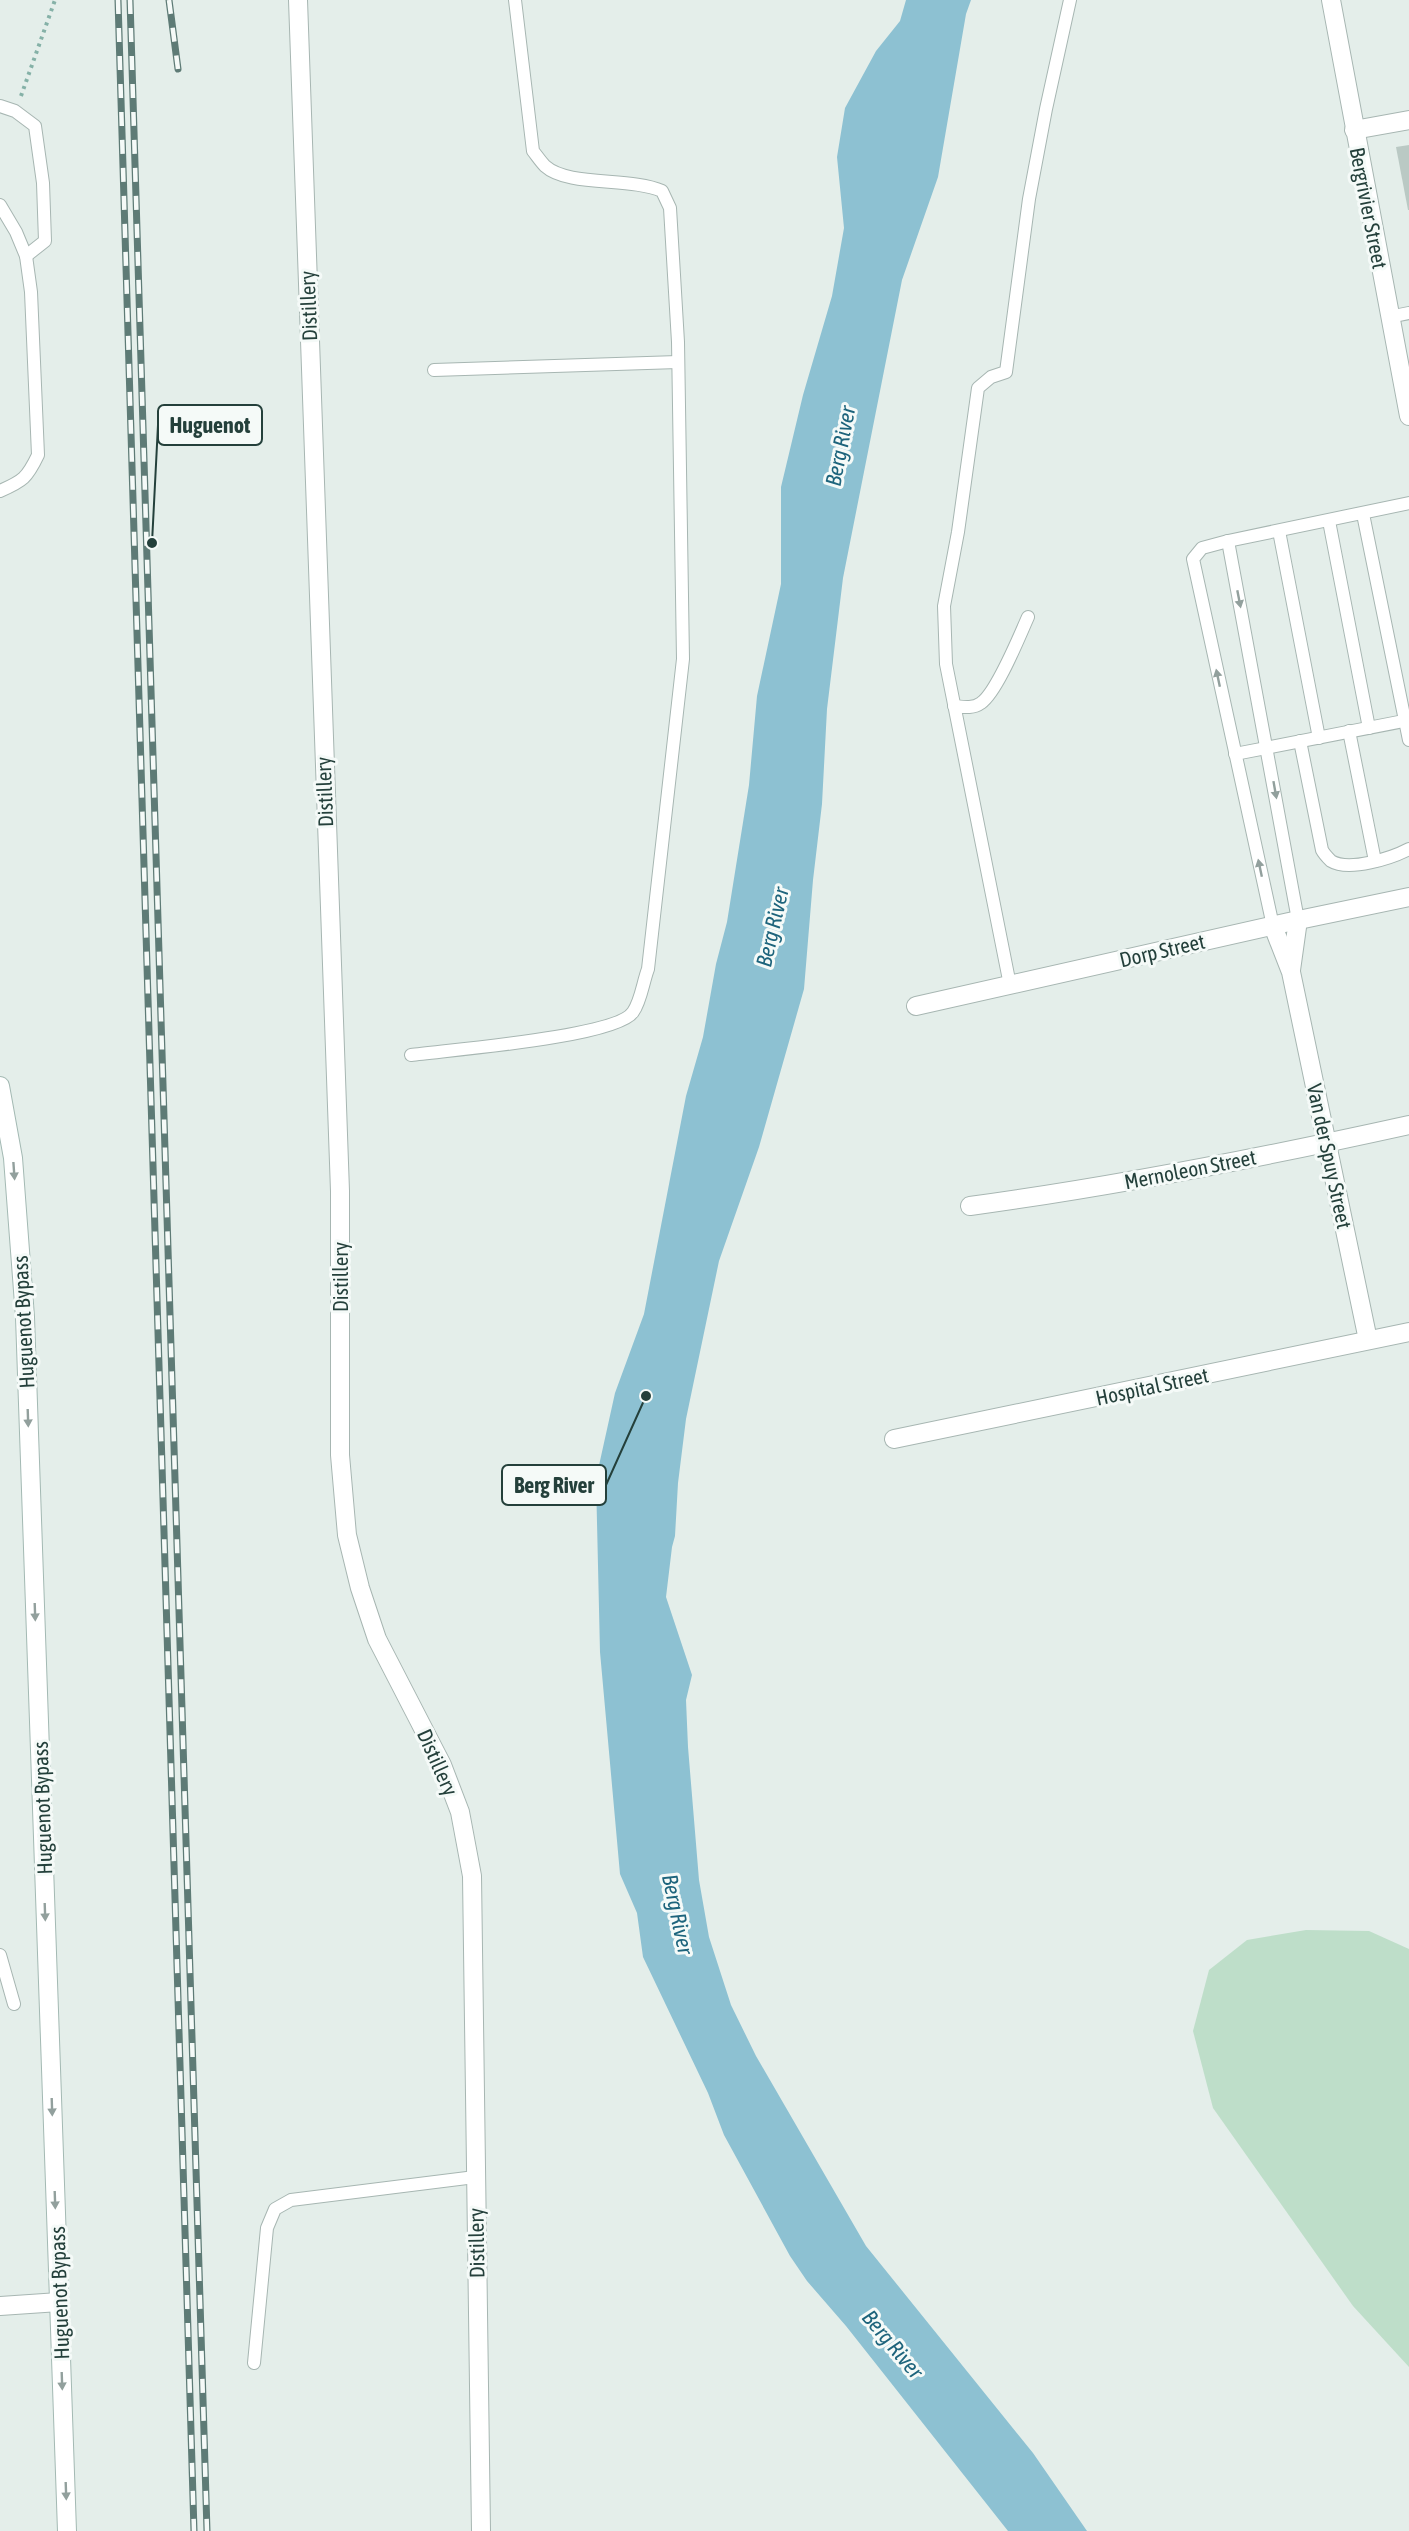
<svg xmlns="http://www.w3.org/2000/svg" width="1409" height="2531" font-family="'Asap Condensed',sans-serif">
<style>
.green{fill:#bedec9}
.water{fill:#8dc1d2}
.building{fill:#bac9c4}
.lines{fill:none;stroke-linecap:round;stroke-linejoin:round}
.lane-casing{stroke:#a7b6b2;stroke-width:14}
.street-casing{stroke:#a7b6b2;stroke-width:20}
.secondary-casing{stroke:#a3b9b3;stroke-width:20}
.path{stroke:#85b1a7;stroke-width:4;stroke-dasharray:3 4.5;stroke-linecap:butt}
.lane{stroke:#fff;stroke-width:12}
.street{stroke:#fff;stroke-width:18}
.secondary{stroke:#fff;stroke-width:18}
.rail-casing{stroke:#5e7b76;stroke-width:7}
.rail{stroke:#f5faf8;stroke-width:4.5;stroke-dasharray:14;stroke-linecap:butt}
.oneway{fill:#92a09d}
.labels{text-anchor:middle;dominant-baseline:central;stroke-width:6;stroke-linejoin:round;paint-order:stroke}
.street-label{font-size:21px;fill:#24403b;stroke:#f5faf8}
.water-label{font-size:22px;font-style:italic;fill:#1d647c;stroke:#f5faf8}
.leader{fill:none;stroke:#24403b;stroke-width:2}
.callout-dot{fill:#24403b;stroke:#f5faf8;stroke-width:2}
.callout{fill:#f5faf8;stroke:#24403b;stroke-width:2}
.callout-label{font-size:22px;text-anchor:middle;font-weight:bold;fill:#24403b}
</style>
<rect width="100%" height="100%" fill="#e4eeea"/>
<polygon class="green" points="1306,1930 1369,1931 1409,1949 1409,2367 1353,2306 1213,2108 1193,2031 1209,1970 1247,1940"/>
<polygon class="water" points="906,0 971,0 966,14 938,177 902,280 843,578 827,709 822,804 813,880 804,989 759,1147 719,1261 686,1419 678,1483 675,1536 672,1547 666,1597 692,1675 686,1700 688,1747 699,1880 709,1937 731,2005 756,2056 866,2246 1033,2453 1087,2531 1008,2531 846,2326 807,2281 790,2256 724,2135 708,2093 643,1957 637,1913 620,1874 600,1652 596,1479 615,1393 644,1314 686,1096 703,1037 716,964 727,922 749,785 757,696 781,584 781,487 803,395 832,296 844,228 837,157 845,108 876,51 900,21"/>
<polygon class="building" points="1409,145 1409,210 1408,210 1396,147"/>
<g class="lines">
<defs>
<g id="lane">
<polyline points="0,106 15,111 35,126 43,183 45,241 26,256"/>
<path d="M0 205 16 232 26 256 31 292 38 455C27 478 23 481 0 491"/>
<polyline points="1389,317 1409,313"/>
<polyline points="434,370 678,362"/>
<polyline points="1363,514 1409,740"/>
<polyline points="1329,521 1369,728"/>
<polyline points="1279,531 1319,738"/>
<polyline points="1228,541 1298,920"/>
<path d="M954 706C963 707 973 709 981 703 997 692 1019 637 1028 617"/>
<polyline points="1349,731 1375,861"/>
<path d="M1300 741 1322 850C1324 854 1328 858 1331 861 1349 872 1392 858 1409 849"/>
<polyline points="1235,754 1409,720"/>
<polyline points="1273,926 1193,559 1202,548 1228,541 1409,503"/>
<polyline points="1010,985 946,664 944,606 958,532 978,388 991,377 1006,372 1029,199 1046,109 1070,0"/>
<path d="M411 1055C447 1050 617 1037 633 1012 641 1001 643 982 648 969L683 659 678 342 670 208 662 191C630 177 568 187 545 166 541 162 537 156 533 151L515 0"/>
<polyline points="0,1955 14,2004"/>
<polyline points="254,2363 267,2228 275,2209 291,2200 475,2177"/>
</g>
<g id="street">
<polyline points="298,0 340,1191 340,1455 347,1535 360,1588 377,1639 442,1765 460,1812 472,1876 481,2531"/>
<polyline points="1331,0 1409,416"/>
<polyline points="1354,130 1409,120"/>
<polyline points="1273,926 1291,972 1368,1340"/>
<polyline points="1291,970 1298,920"/>
<polyline points="916,1006 1289,922 1409,897"/>
<path d="M970 1206C1117 1186 1264 1157 1409 1125"/>
<polyline points="894,1439 1409,1332"/>
<polyline points="0,2306 59,2302"/>
</g>
<polyline id="secondary" points="0,1086 13,1158 25,1317 67,2531"/>
</defs>
<use href="#lane" class="lane-casing"/>
<use href="#street" class="street-casing"/>
<use href="#secondary" class="secondary-casing"/>
<polyline class="path" points="21,96 55,0"/>
<use href="#lane" class="lane"/>
<use href="#street" class="street"/>
<use href="#secondary" class="secondary"/>
<defs>
<g id="rail">
<polyline points="118,0 194,2531"/>
<polyline points="130,0 207,2531"/>
<polyline points="169,0 178,69"/>
</g>
</defs>
<use href="#rail" class="rail-casing"/>
<use href="#rail" class="rail"/>
</g>
<defs><path id="oneway-solid" d="M-6-.8H1V-3.2L6.5 0L1 3.2V.8H-6Z" transform="scale(1.5)"/></defs>
<g class="oneway">
<use href="#oneway-solid" transform="translate(1239 599) rotate(79)"/>
<use href="#oneway-solid" transform="translate(1218 678) rotate(-102)"/>
<use href="#oneway-solid" transform="translate(1275 790) rotate(80)"/>
<use href="#oneway-solid" transform="translate(1260 868) rotate(-102)"/>
<use href="#oneway-solid" transform="translate(14 1171) rotate(86)"/>
<use href="#oneway-solid" transform="translate(28 1418) rotate(88)"/>
<use href="#oneway-solid" transform="translate(35 1612) rotate(88)"/>
<use href="#oneway-solid" transform="translate(45 1912) rotate(88)"/>
<use href="#oneway-solid" transform="translate(52 2107) rotate(88)"/>
<use href="#oneway-solid" transform="translate(55 2200) rotate(88)"/>
<use href="#oneway-solid" transform="translate(62 2381) rotate(88)"/>
<use href="#oneway-solid" transform="translate(66 2491) rotate(88)"/>
</g>
<g class="labels">
<g class="street-label">
<text transform="translate(1369 208) rotate(79)">Bergrivier Street</text>
<text transform="translate(308 306) rotate(-92)">Distillery</text>
<text transform="translate(324 792) rotate(-92)">Distillery</text>
<text transform="translate(1162 950) rotate(-13)">Dorp Street</text>
<text transform="translate(1330 1156) rotate(78)">Van der Spuy Street</text>
<text transform="translate(1190 1169) rotate(-11)">Mernoleon Street</text>
<text transform="translate(340 1277) rotate(-90)">Distillery</text>
<text transform="translate(23 1322) rotate(-93)">Huguenot Bypass</text>
<text transform="translate(1152 1386) rotate(-12)">Hospital Street</text>
<text transform="translate(438 1762) rotate(66)">Distillery</text>
<text transform="translate(42 1808) rotate(-92)">Huguenot Bypass</text>
<text transform="translate(476 2243) rotate(-91)">Distillery</text>
<text transform="translate(59 2293) rotate(-92)">Huguenot Bypass</text>
</g>
<g class="water-label">
<text transform="translate(840 446) rotate(-79)">Berg River</text>
<text transform="translate(772 927) rotate(-77)">Berg River</text>
<text transform="translate(678 1914) rotate(78)">Berg River</text>
<text transform="translate(893 2344) rotate(50)">Berg River</text>
</g>
</g>
<path class="leader" d="M152 543L158 425M646 1396L606 1485"/>
<g class="callout-dot">
<circle cx="152" cy="543" r="6"/>
<circle cx="646" cy="1396" r="6"/>
</g>
<g class="callout">
<rect x="158" y="405" width="104" height="40" rx="6"/>
<rect x="502" y="1465" width="104" height="40" rx="6"/>
</g>
<g class="callout-label">
<text x="210" y="433">Huguenot</text>
<text x="554" y="1493">Berg River</text>
</g>
</svg>
